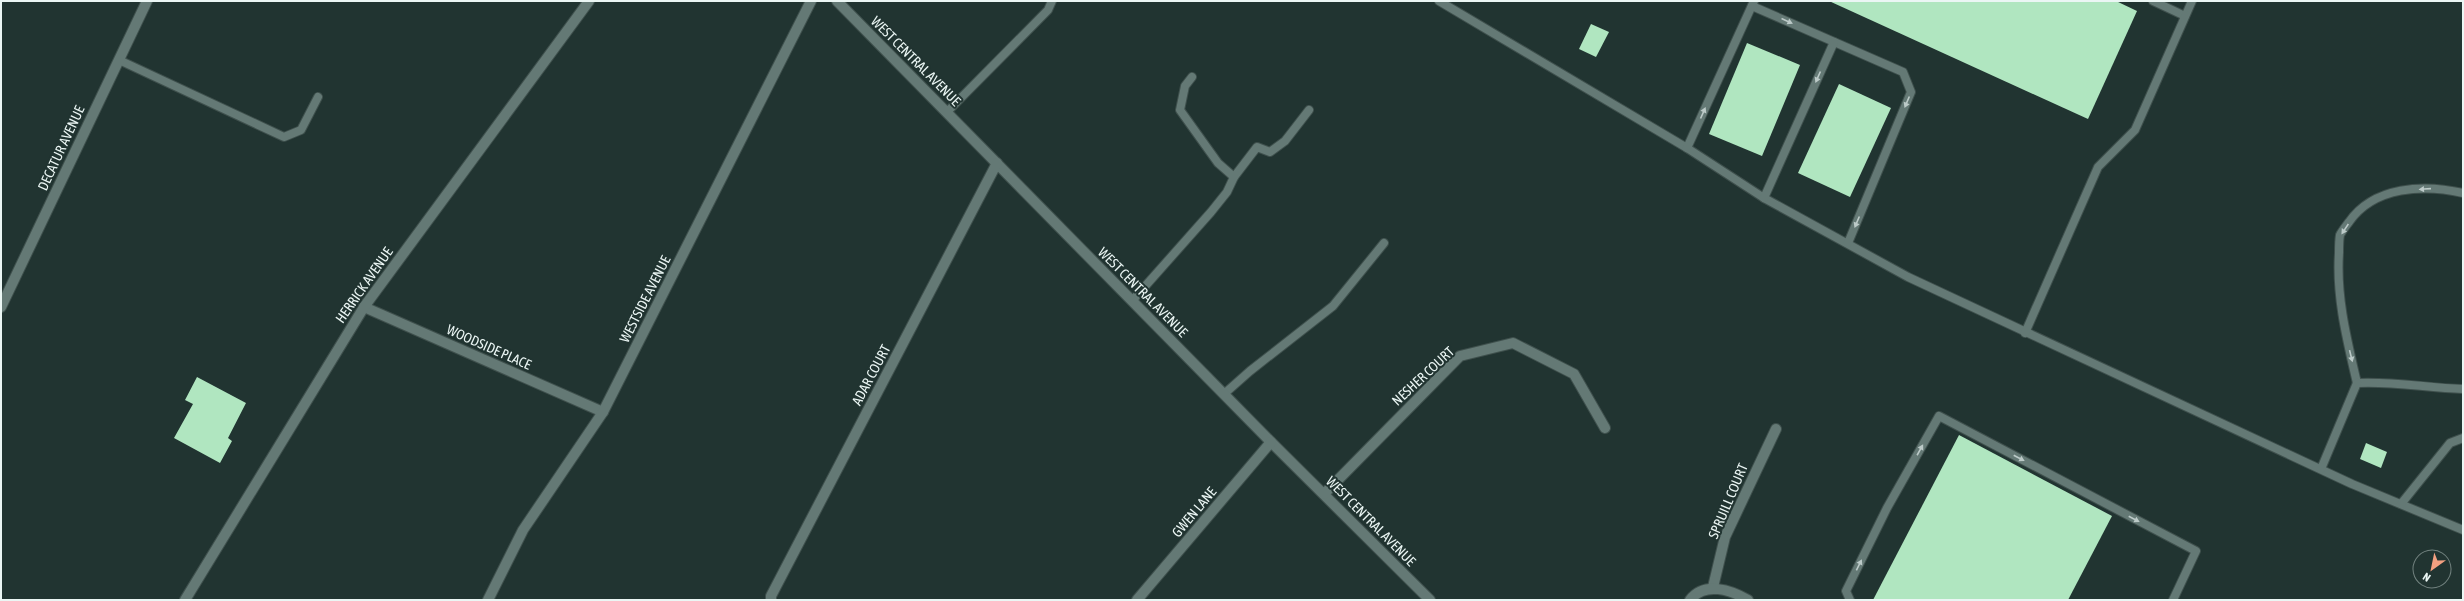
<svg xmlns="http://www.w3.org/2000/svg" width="2464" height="601" font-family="'Asap Condensed',sans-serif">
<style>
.building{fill:#b0e6c0}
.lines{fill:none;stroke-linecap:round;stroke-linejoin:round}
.lane-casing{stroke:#3f504d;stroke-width:10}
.street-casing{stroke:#3f504d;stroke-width:12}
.lane{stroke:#647975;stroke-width:8}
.street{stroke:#647975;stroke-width:10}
.oneway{fill:#bccac8}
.labels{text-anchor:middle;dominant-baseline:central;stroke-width:4;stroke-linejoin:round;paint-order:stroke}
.street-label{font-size:14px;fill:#ebf6f4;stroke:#213431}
</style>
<rect width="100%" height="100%" fill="#213431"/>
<g class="building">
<polygon points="1829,1 2116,1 2137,11 2088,119"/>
<polygon points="1591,24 1609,32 1596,57 1579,49"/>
<polygon points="1747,43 1800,65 1762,156 1709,134"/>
<polygon points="1839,84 1891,108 1850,197 1798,173"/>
<polygon points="197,377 246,403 228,438 232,441 220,463 174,438 193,404 185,400"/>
<polygon points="1959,435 2112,516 2068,600 1873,600"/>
<polygon points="2366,443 2387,452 2381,468 2360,459"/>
</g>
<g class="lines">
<defs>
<g id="lane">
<polyline points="1439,1 1687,148 1764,198 1908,277 2352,484 2463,530"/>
<polyline points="2153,1 2185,16"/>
<polyline points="1752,6 1903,72 1911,92 1848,243"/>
<polyline points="119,60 284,137 301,130 318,97"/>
<polyline points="947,112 1048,10 1052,1"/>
<polyline points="1687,148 1754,1"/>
<polyline points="1234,177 1257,147 1270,152 1285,141 1309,110"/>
<path d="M2463 193C2424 184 2374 186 2349 222 2346 226 2342 231 2340 235 2339 240 2339 248 2339 253 2336 297 2347 340 2357 383 2393 381 2427 388 2463 389"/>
<polyline points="1764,198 1834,42"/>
<polyline points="1132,301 1211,212 1227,192 1234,177 1218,163 1180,110 1185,86 1192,77"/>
<polyline points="2025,333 2098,167 2135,130 2192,1"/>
<polyline points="1224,394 1250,371 1333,306 1384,243"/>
<polyline points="2321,469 2357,383"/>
<polyline points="2401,504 2450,443 2463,438"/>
<polyline points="1850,600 1846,591 1887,508 1939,416 2196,551 2173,600"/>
</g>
<g id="street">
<polyline points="837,1 1271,442 1430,600"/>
<polyline points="1,307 147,1"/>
<polyline points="364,307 603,412"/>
<polyline points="1324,494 1460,356 1513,343 1574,374 1605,428"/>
<polyline points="1713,587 1725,537 1776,429"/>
<polyline points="185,600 364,307 589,1"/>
<polyline points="488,600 523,530 603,412 811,1"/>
<polyline points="771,600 771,596 997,163"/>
<polyline points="1137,600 1271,442"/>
<path d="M1690 600C1705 581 1731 590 1748 600"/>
</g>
</defs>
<use href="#lane" class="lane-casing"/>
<use href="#street" class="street-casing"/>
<use href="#lane" class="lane"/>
<use href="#street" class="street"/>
</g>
<defs><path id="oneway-solid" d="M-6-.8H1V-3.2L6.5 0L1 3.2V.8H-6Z"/></defs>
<g class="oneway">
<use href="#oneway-solid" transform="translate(1787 21) rotate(24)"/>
<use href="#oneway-solid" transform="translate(1818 77) rotate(114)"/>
<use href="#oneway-solid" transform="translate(1907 102) rotate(113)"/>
<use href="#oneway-solid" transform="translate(1703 113) rotate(-66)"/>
<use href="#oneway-solid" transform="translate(2425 189) rotate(176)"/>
<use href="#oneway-solid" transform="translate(1857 222) rotate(113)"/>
<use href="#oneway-solid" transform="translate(2345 229) rotate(124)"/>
<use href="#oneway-solid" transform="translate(2351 356) rotate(76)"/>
<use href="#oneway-solid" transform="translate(1920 450) rotate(-61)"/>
<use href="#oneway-solid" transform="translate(2019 458) rotate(28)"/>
<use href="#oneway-solid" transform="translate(2134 519) rotate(28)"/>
<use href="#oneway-solid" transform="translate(1859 565) rotate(-64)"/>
</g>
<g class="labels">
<g class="street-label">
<text transform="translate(916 61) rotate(45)">WEST CENTRAL AVENUE</text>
<text transform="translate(61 148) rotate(-65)">DECATUR AVENUE</text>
<text transform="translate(364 285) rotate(-55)">HERRICK AVENUE</text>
<text transform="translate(1143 292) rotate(45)">WEST CENTRAL AVENUE</text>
<text transform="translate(645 299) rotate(-63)">WESTSIDE AVENUE</text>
<text transform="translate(489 347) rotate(24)">WOODSIDE PLACE</text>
<text transform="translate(871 375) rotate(-62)">ADAR COURT</text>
<text transform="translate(1423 376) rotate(-43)">NESHER COURT</text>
<text transform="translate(1728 501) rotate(-67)">SPRUILL COURT</text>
<text transform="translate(1194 512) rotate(-50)">GWEN LANE</text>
<text transform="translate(1371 521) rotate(45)">WEST CENTRAL AVENUE</text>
</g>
</g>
<rect width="2464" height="601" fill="none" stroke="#ebf6f4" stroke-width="4"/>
<g transform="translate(2432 569) rotate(213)"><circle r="19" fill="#213431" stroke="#72827f"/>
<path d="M0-3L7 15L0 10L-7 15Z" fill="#f2a081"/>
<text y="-6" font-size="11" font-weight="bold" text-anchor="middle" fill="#ebf6f4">N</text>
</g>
</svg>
